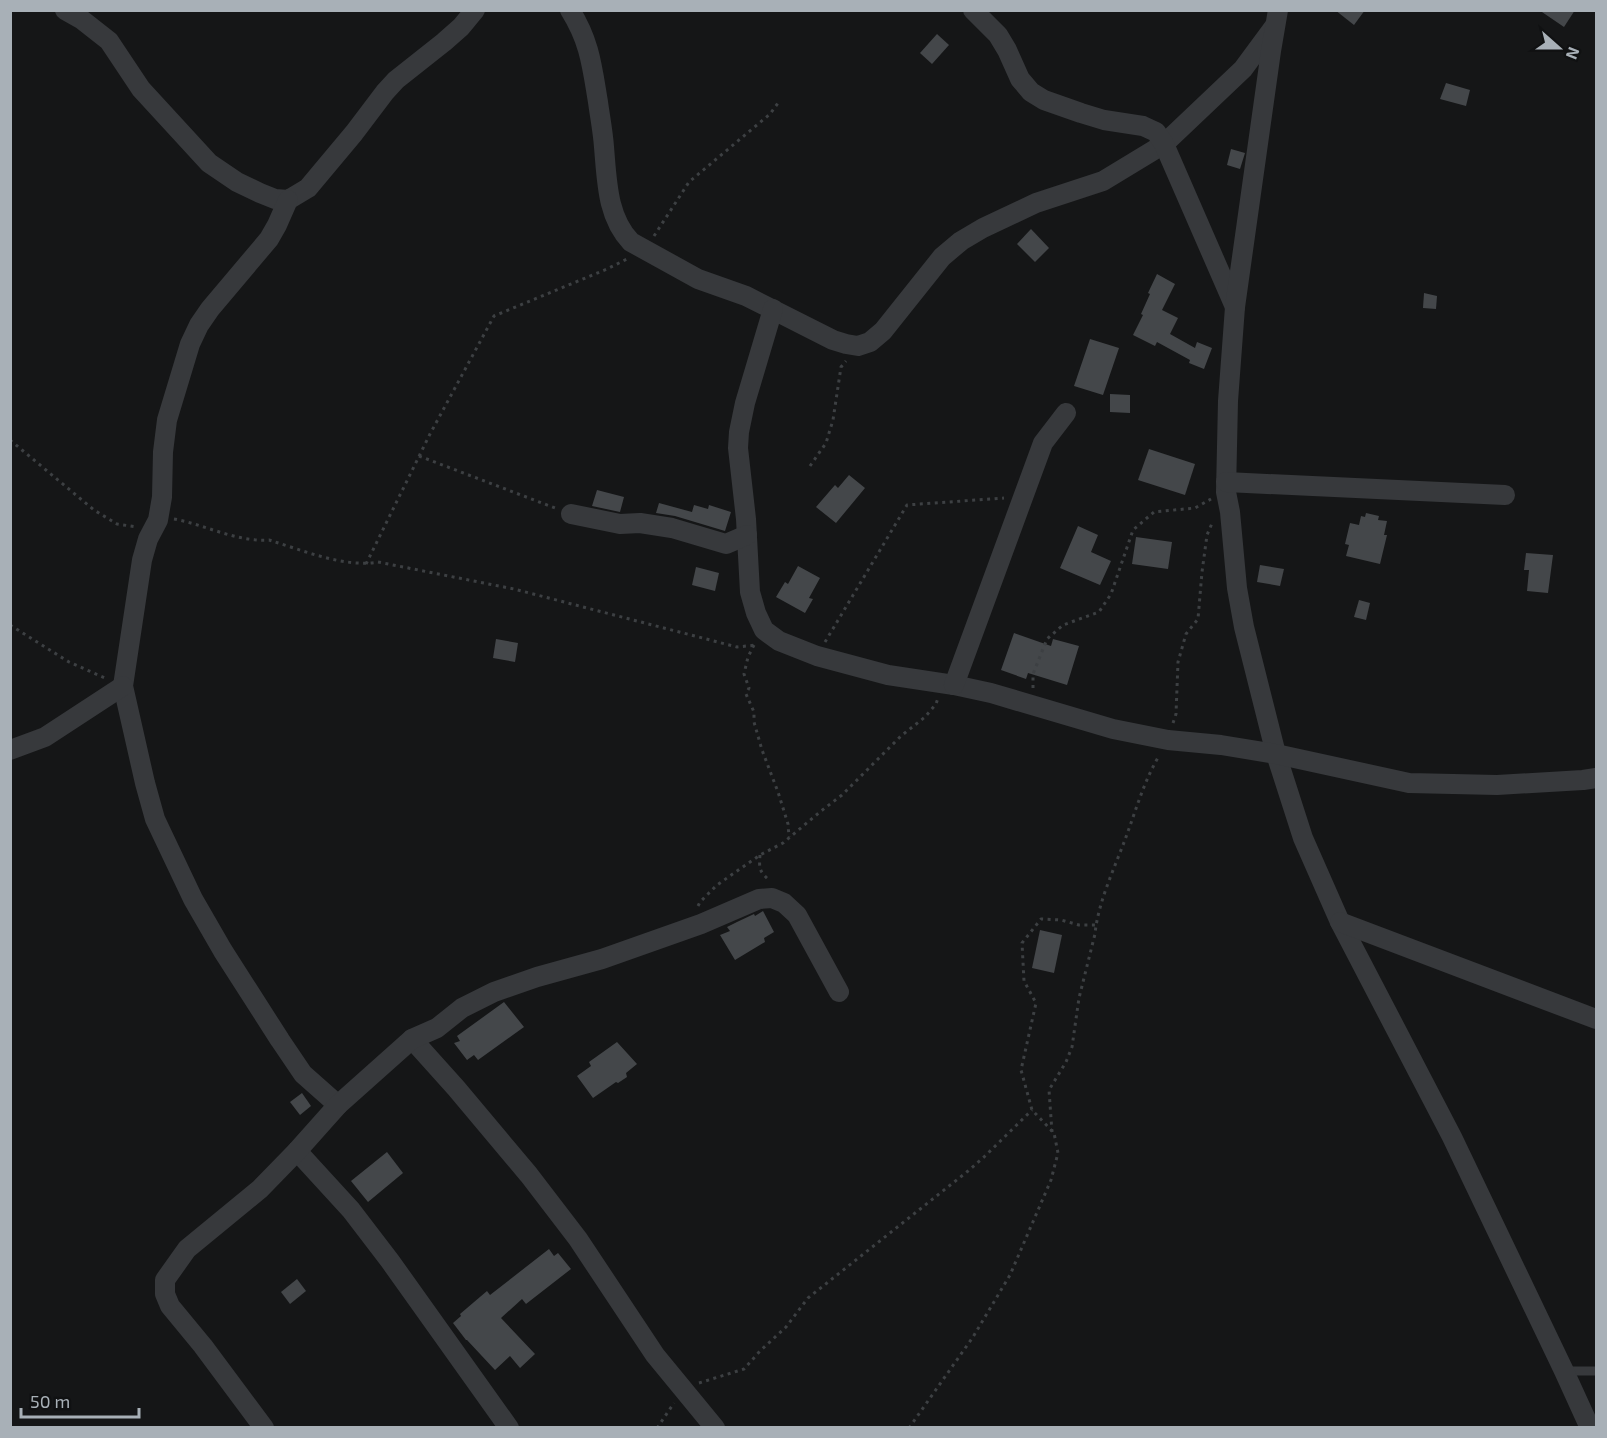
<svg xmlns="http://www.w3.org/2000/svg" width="1607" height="1438" font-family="'Exo 2',sans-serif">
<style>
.building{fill:#44474a}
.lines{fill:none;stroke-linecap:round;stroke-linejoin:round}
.path{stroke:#3d4043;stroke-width:3;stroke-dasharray:3 4.5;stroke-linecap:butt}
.service{stroke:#37393c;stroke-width:9}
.minor{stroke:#37393c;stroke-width:20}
</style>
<rect width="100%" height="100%" fill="#151617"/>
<g class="building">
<polygon points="1335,10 1365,10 1354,25"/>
<polygon points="1539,10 1575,10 1564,27"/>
<polygon points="937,34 949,45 932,64 920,53"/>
<polygon points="1446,83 1470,90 1466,106 1440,99"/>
<polygon points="1231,149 1245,153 1240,169 1227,165"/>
<polygon points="1031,229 1049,248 1035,262 1017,244"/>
<polygon points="1157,274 1175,284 1162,310 1178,318 1170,334 1195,348 1197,342 1212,348 1204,369 1189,363 1190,360 1157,342 1155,346 1133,335 1143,315 1141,314 1150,294 1148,293"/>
<polygon points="1424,293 1437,296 1436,309 1423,308"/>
<polygon points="1090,339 1119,348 1103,395 1074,386"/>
<polygon points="1110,394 1130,395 1130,413 1110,412"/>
<polygon points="1149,449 1195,464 1185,495 1138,480"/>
<polygon points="849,475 865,488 836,523 816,507 835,485 838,488"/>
<polygon points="597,490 624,497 620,512 592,506"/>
<polygon points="659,503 692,512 694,505 708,509 709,505 731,512 725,531 675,516 656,513"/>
<polygon points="1366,513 1379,516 1378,520 1387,521 1384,535 1387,535 1380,564 1346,556 1349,545 1345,544 1350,523 1359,525 1361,516 1365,517"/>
<polygon points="1078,526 1098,535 1091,552 1111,561 1100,585 1060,568"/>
<polygon points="1136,537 1172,542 1168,569 1132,564"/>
<polygon points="1526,553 1553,555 1548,593 1527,591 1529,570 1524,570"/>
<polygon points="1260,565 1284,569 1280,586 1257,582"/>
<polygon points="798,566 820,578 809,598 813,599 805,613 776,597 785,582 788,584"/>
<polygon points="696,567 719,573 715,591 692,585"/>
<polygon points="1359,600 1370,603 1366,620 1354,617"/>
<polygon points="1014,633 1051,646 1053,639 1079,646 1067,685 1028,673 1026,679 1001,670"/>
<polygon points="496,639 518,643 515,662 493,658"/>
<polygon points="763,911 774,932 764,938 765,942 735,960 720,935 730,931 727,927 737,922 754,914 755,916"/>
<polygon points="1040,930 1062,935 1054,973 1032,968"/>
<polygon points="504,1002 524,1027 478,1060 474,1055 467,1060 454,1043 460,1041 457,1036"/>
<polygon points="617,1042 637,1064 626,1073 627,1077 618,1083 616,1082 593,1098 577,1076 591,1066 589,1062"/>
<polygon points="302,1093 311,1106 300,1115 290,1102"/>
<polygon points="387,1152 403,1173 368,1202 351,1181"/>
<polygon points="549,1249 554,1256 558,1253 571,1269 526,1304 522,1299 501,1318 535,1354 520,1368 510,1356 495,1370 467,1340 466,1340 453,1323 461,1316 460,1314 487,1291 490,1295"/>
<polygon points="297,1279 306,1291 290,1304 281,1292"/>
</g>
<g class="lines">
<g class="path">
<polyline points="654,236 689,182 770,114 778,103"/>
<polyline points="10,440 94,510 117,524 137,527"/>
<polyline points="419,456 555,508"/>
<polyline points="810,466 826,443 833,420 841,367 846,361"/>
<path d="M174 519C206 525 236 542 269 540 302 550 344 568 378 562L514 589 737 647 757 645"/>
<polyline points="366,564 430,434 494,316 607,269 627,259"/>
<polyline points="10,625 69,662 105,678"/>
<polyline points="825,642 907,505 1004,498"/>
<polyline points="754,645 748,657 744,674 749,688 746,694 754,712 754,722 762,750 778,792 788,824 789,837"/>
<polyline points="1033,688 1033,674 1047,639 1063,625 1099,612 1111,594 1133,530 1154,512 1195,508 1211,499"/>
<polyline points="1173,723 1176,714 1178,662 1186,634 1198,619 1202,572 1207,535 1213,521"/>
<path d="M760 855C759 868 759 871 769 880"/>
<polyline points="698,906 700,902 717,885 760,855 783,843 821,811 842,795 901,736 925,717 936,704 938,698"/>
<path d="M1052 1132 1049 1090 1066 1062 1072 1047 1079 998 1095 934C1098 902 1115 867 1126 837 1136 810 1144 781 1159 756"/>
<polyline points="699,1383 744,1369 760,1351 786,1327 808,1298 968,1171 984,1157 1032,1110"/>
<polyline points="657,1428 674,1403"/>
<polyline points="909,1428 973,1337 1010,1275 1051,1180 1058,1153 1054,1133 1032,1110 1021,1070 1036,1003 1024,981 1022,943 1041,919 1061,920 1079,925 1096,925"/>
</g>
<polyline class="service" points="1564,1371 1596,1371"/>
<g class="minor">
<polyline points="65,10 81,19 109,41 141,89 209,163 237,182 260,193 275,199 288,200 308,188 354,133 385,92 396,80 444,42 461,27 475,10"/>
<path d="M570 10C590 42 592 66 598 102 600 117 603 132 604 147 607 181 607 217 631 242L698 279 746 296 833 340 846 344 858 346 870 342 883 331 942 257 961 241 983 228 1036 203 1103 181 1164 144 1243 69 1274 27"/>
<polyline points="973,10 998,35 1007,50 1020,79 1031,92 1044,100 1081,113 1104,120 1143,126 1156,132 1164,144 1235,307"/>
<polyline points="1278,10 1271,51 1235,307 1228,401 1226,492 1230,512 1237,588 1244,627 1276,754 1303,838 1340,922 1452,1137 1564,1371 1590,1428"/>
<polyline points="288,200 277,225 269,239 210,309 199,325 190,344 167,420 163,452 162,497 158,520 148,539 142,560 123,686 145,783 155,819 193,899 223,951 280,1040 303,1074 338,1105"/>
<polyline points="773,309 745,403 739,432 738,448 746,519 750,592 756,613 764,630 779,641 817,656 888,675 954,685 991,693 1113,729 1168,740 1221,745 1276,754 1409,783 1497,785 1583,780 1596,778"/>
<polyline points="1226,482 1505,495"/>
<polyline points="571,514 620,524 640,523 672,528 726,544 747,535"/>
<polyline points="954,685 1043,443 1066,413"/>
<polyline points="10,750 45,737 123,686"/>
<polyline points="1340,922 1596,1019"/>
<polyline points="412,1039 456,1088 529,1175 578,1239 655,1355 715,1428"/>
<polyline points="297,1151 351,1210 390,1261 509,1428"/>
<polyline points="264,1428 203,1346 170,1306 165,1294 165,1280 187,1249 260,1189 297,1151 338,1105 412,1039 437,1028 462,1008 494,992 537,977 602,959 701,924 759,899 772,898 784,903 797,915 839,992"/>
</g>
</g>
<rect width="1607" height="1438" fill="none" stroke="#a8b0b7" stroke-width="24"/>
<g transform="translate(1559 48) rotate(111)" stroke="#101112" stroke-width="4.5" paint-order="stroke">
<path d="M0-4.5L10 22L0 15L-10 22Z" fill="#a8b0b7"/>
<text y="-9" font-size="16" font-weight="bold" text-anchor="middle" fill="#a8b0b7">N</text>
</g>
<path d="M21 1408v9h118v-9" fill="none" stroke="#a8b0b7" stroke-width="3"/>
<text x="30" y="1408" font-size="18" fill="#a8b0b7" stroke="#101112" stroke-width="4.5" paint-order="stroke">50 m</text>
</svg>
